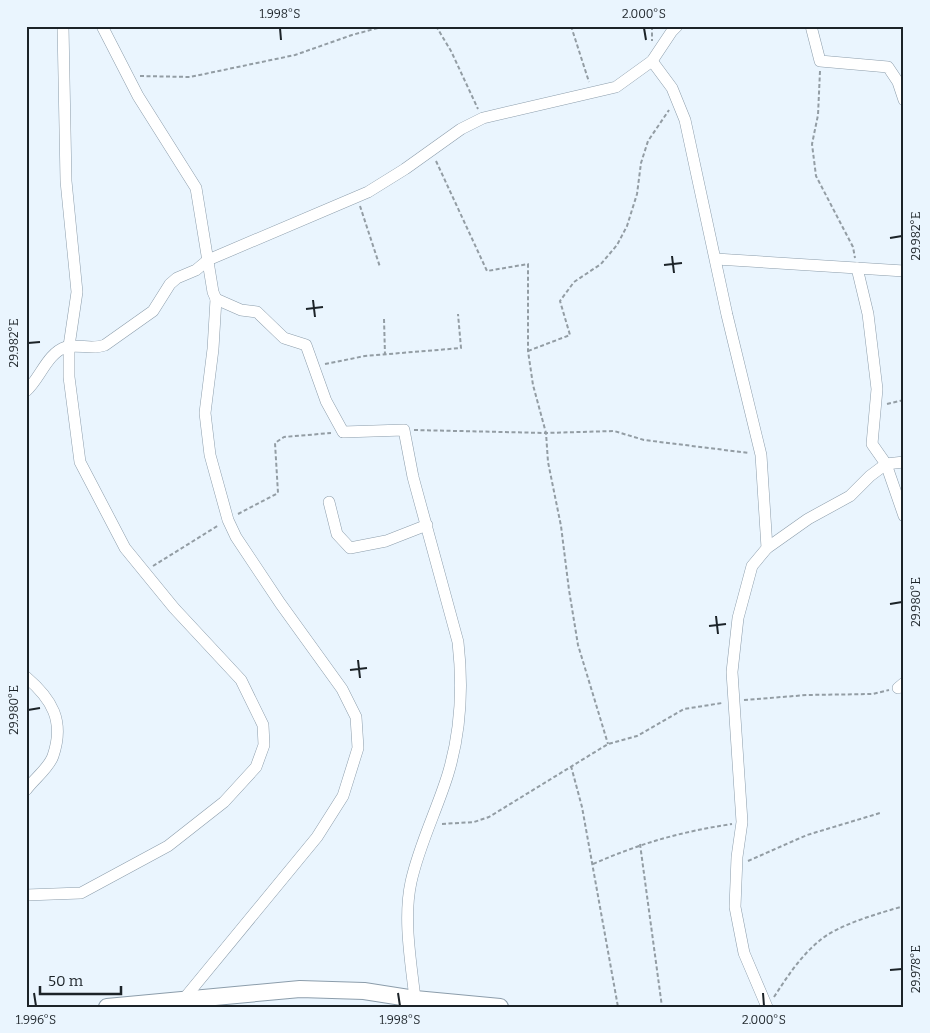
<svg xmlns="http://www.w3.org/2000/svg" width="930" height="1033" font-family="Bitter,serif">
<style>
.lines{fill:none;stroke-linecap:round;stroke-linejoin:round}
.minor-casing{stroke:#8c9dab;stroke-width:12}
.secondary-casing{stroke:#8c9dab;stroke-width:18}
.path{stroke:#939da4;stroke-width:2;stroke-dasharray:4 2.5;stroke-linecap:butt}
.minor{stroke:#fff;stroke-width:11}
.secondary{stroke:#fff;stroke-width:16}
.ticks{fill:none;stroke:#1c2328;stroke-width:2}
.neatline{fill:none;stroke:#1c2328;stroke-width:2}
.ticks-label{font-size:12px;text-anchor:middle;fill:#1c2328}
</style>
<rect width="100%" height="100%" fill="#eaf5fe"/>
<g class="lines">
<defs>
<g id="minor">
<path d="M102 26 138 96 196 188 213 292 216 299 241 310 257 312 284 338 306 345 326 401 343 432 404 430 413 477 458 642C463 686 461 731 448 774 437 810 419 845 411 882 403 919 411 962 415 999"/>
<polyline points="811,26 820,61 888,67 898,82 904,100"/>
<polyline points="652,61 672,88 685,120 727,315 761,455 767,548 752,566 738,618 732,672 742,822 737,857 735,907 744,953 767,1007"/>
<polyline points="716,259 904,271"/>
<polyline points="857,268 868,314 877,389 872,444 886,464 904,516"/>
<path d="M26 391C40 379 47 353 66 347 79 344 92 350 105 345L153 311 170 284 177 278 196 270 208 260 368 192 405 169 461 129 483 118 616 87 652 61 672 31 677 26"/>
<polyline points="329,502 337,534 350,548 386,541 427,525"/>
<polyline points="767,548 808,519 850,496 870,476 886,464 904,462"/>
<path d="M26 677C52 699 65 721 53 756 49 768 34 779 26 790"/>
<polyline points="898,688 904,683"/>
<polyline points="26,895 81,893 168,846 224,802 256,767 264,745 263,725 241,680 174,608 125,548 80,462 69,377 69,346 77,292 66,181 63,26"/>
<polyline points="183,1000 317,837 343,796 358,748 356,717 342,689 280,603 236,537 228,520 210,455 205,413 213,349 216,299"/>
</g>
<polyline id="secondary" points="107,1007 300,989 364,991 415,999 500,1007"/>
</defs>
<use href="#minor" class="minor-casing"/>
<use href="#secondary" class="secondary-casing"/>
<g class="path">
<polyline points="436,26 451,51 478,109"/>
<polyline points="571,26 589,82"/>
<polyline points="652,26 652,41"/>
<polyline points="820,71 818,115 812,144 816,176 853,247 855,258"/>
<polyline points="140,76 190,77 295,55 352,35 385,26"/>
<polyline points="436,161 487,271 528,264 528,351 533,385 546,433 548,462 561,526 569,590 578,645 608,744"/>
<polyline points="360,206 380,267"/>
<polyline points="384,319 385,355"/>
<polyline points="528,351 570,335 560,301 574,282 601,264 617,245 627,226 637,194 641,163 648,141 669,110"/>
<polyline points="325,364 365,356 461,348 458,314"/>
<polyline points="887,404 904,400"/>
<polyline points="414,430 546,433 614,431 644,440 749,453"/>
<polyline points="238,514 278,493 275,443 284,437 331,433"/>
<polyline points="153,566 219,525"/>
<polyline points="744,700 807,695 873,694 889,690"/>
<polyline points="571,766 582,807 618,1007"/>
<polyline points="442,824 474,822 489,817 608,744 637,736 684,709 722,703"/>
<polyline points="640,844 662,1007"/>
<polyline points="748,861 807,835 880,813"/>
<path d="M593 864C641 843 680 832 732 824"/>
<path d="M774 997C787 977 800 957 818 942 836 925 880 913 904 906"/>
</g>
<use href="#minor" class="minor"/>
<use href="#secondary" class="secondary"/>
</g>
<path class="ticks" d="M280 28 281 40M644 28 646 40M890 238 902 236M672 256 674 273M664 265 682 263M313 300 315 317M306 309 323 307M28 343 40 342M890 604 902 602M716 616 718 634M709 626 726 624M358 660 360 678M350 670 367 668M28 710 40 708M890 970 902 969M34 993 36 1006M398 993 400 1006M763 993 764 1006"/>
<rect width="930" height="1033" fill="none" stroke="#eaf5fe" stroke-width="55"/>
<path d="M40 986v8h81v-8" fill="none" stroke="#1c2328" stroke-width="2.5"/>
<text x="48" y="986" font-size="15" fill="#1c2328" stroke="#eaf5fe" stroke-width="4" paint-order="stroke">50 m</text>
<rect x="28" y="28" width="874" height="978" class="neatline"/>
<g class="ticks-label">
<text x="280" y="18">1.998°S</text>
<text x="644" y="18">2.000°S</text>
<text transform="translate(916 236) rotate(-90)" y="4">29.982°E</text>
<text transform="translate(14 343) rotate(-90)" y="4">29.982°E</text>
<text transform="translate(916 602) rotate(-90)" y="4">29.980°E</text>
<text transform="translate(14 710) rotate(-90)" y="4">29.980°E</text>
<text transform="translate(916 969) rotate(-90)" y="4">29.978°E</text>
<text x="36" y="1024">1.996°S</text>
<text x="400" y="1024">1.998°S</text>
<text x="764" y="1024">2.000°S</text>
</g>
</svg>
